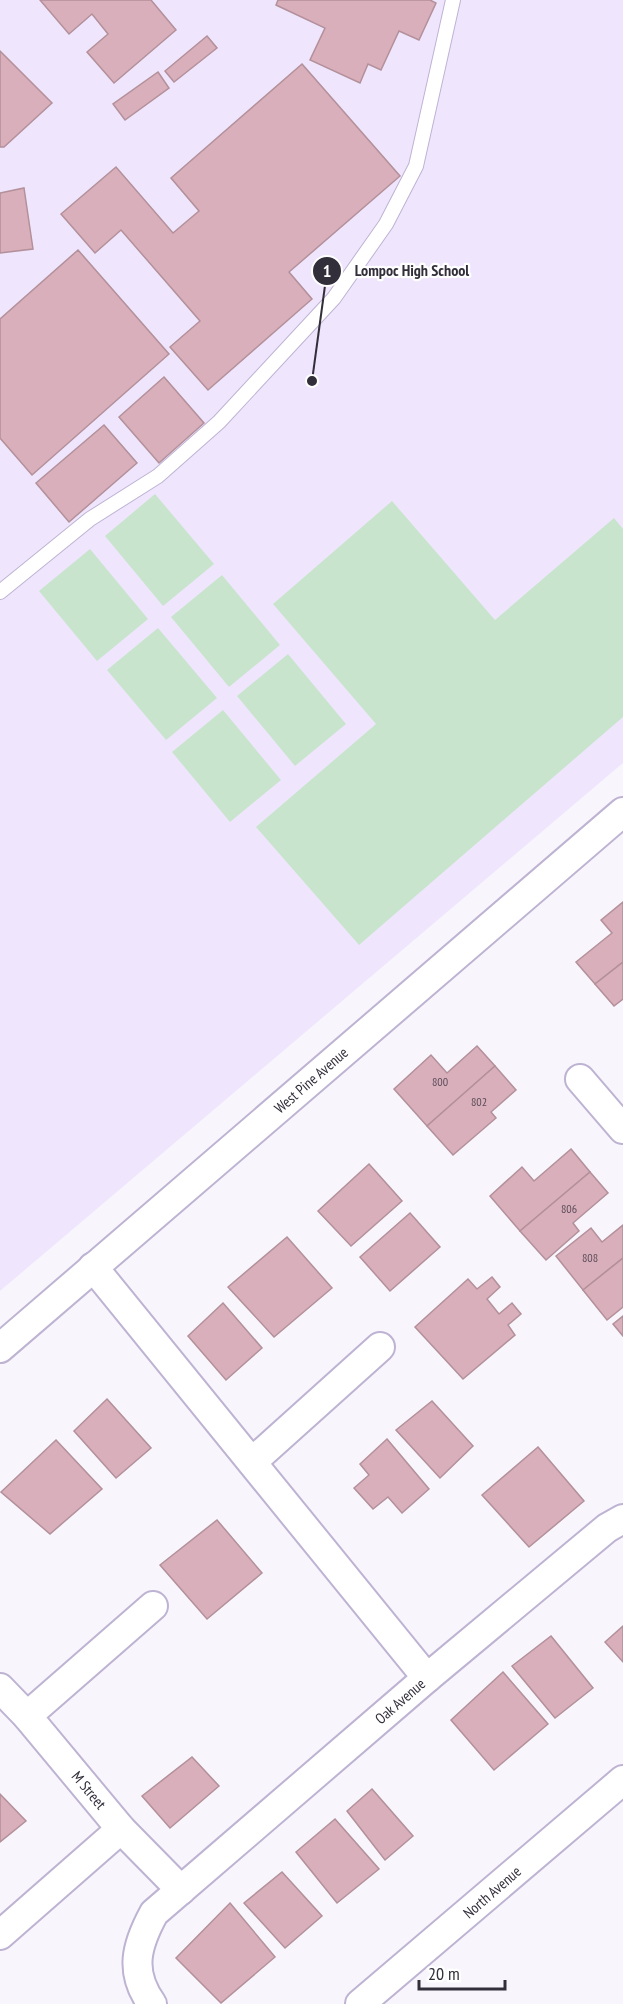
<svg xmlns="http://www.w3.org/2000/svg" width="623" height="2004" font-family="'PT Sans Narrow',sans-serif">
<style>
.built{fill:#efe6fe}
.green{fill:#c9e4cd}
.building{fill:#d8afba;stroke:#b3909a;stroke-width:1.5}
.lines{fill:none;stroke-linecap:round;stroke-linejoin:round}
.lane-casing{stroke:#beb3d2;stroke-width:16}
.street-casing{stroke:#beb3d2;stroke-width:32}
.lane{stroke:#fff;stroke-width:14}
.street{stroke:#fff;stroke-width:28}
.labels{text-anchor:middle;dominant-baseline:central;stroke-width:4.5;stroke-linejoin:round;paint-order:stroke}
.number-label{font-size:12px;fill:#5c4e5a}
.street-label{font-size:15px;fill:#322e3a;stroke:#fff}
.leader{fill:none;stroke:#322e3a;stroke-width:2}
.callout-dot{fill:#322e3a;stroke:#fff;stroke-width:2}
.mark-label{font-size:18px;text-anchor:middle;font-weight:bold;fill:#fff}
.callout-label{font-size:16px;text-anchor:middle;font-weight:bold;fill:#322e3a;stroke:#fff;stroke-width:4.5;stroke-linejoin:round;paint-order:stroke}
</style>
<rect width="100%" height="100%" fill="#f8f6fc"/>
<polygon class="built" points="0,0 623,0 623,763 0,1291"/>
<g class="green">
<polygon points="155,494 214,564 163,606 105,536"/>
<polygon points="392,501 495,620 614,518 623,529 623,717 359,945 256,827 376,724 273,604"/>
<polygon points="90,549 148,619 97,661 39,591"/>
<polygon points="222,575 280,645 229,687 171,617"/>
<polygon points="158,628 217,698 166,740 107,670"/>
<polygon points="288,654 346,724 295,766 237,696"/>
<polygon points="223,710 281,780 230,822 172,752"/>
</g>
<g class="building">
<polygon points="40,0 151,0 176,30 114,83 87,52 108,34 92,14 69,34"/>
<polygon points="278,0 430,0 436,3 419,40 399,31 381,70 368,64 360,83 310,60 325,28 276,5"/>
<polygon points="207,36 217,48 174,82 165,71"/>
<polygon points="0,51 52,103 4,147 0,147"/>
<polygon points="302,64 400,176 289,272 312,299 208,390 170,347 200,321 121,230 95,253 61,214 116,167 173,233 199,211 171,178"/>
<polygon points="158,72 169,88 125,120 113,104"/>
<polygon points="24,188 33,249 0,253 0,193"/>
<polygon points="78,250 169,354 32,475 0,438 0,319"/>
<polygon points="164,377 204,423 159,463 119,417"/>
<polygon points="104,425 137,463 69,522 36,483"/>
<polygon points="623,902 623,962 595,984 576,962 612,933 601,920"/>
<polygon points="623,962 623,999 614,1006 595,984"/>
<polygon points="477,1046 495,1066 427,1126 394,1089 431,1055 447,1073"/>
<polygon points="495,1066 516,1090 491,1112 496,1118 453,1155 427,1126"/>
<polygon points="571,1149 590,1172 520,1231 490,1196 522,1167 534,1181"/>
<polygon points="369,1164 402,1201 351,1246 318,1211"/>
<polygon points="590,1172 608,1193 573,1223 579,1231 546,1260 520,1231"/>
<polygon points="410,1213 440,1247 390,1291 360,1257"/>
<polygon points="623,1225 623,1258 583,1290 556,1256 591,1228 602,1242"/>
<polygon points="287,1237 332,1288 274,1337 228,1287"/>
<polygon points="623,1258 623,1307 607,1320 583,1290"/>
<polygon points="492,1277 500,1287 487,1299 499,1314 512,1303 521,1314 508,1325 515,1335 463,1379 415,1327 468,1279 477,1289"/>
<polygon points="223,1303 262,1348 226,1380 188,1336"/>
<polygon points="623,1316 623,1336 613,1324"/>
<polygon points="107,1399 151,1448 116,1478 74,1431"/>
<polygon points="432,1401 473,1446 440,1478 396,1430"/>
<polygon points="387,1439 429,1489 402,1513 388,1497 373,1509 354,1488 369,1475 360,1464"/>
<polygon points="56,1440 102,1489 50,1534 1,1492"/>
<polygon points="538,1447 584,1501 529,1547 482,1495"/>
<polygon points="217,1520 262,1573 207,1619 160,1565"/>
<polygon points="623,1626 623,1662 605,1642"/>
<polygon points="551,1636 593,1688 555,1718 512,1666"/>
<polygon points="503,1672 548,1724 494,1770 451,1720"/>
<polygon points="192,1757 219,1786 170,1828 142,1796"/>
<polygon points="372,1789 413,1836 385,1860 347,1811"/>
<polygon points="0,1794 26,1821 0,1842"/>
<polygon points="335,1819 379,1869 337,1903 296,1852"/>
<polygon points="282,1872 322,1916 285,1948 244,1903"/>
<polygon points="230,1903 275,1957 221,2003 176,1958"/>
</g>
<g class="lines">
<defs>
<polyline id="lane" points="0,592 90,519 158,476 219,422 334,298 386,224 416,166 453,0"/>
<g id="street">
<polyline points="580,1079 623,1129"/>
<polyline points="93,1267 427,1678"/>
<polyline points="0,1348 623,812"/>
<polyline points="252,1462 380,1347"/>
<polyline points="0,1688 27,1716 121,1829 181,1890"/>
<polyline points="27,1716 153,1606"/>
<polyline points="0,1935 121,1829"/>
<path d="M152 2004C129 1972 136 1946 154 1913L427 1678 607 1528 623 1519"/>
<polyline points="360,2004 623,1780"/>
</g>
</defs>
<use href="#lane" class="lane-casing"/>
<use href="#street" class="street-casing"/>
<use href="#lane" class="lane"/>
<use href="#street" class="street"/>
</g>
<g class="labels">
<g class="number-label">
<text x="440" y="1081">800</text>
<text x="479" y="1101">802</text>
<text x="569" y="1208">806</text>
<text x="590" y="1257">808</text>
</g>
<g class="street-label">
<text transform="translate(311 1080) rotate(-41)">West Pine Avenue</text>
<text transform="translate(400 1701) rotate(-41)">Oak Avenue</text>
<text transform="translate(89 1790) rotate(50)">M Street</text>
<text transform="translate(492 1892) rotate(-41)">North Avenue</text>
</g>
</g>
<path class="leader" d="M312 381L327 271"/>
<g class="callout-dot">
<circle cx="312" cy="381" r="6"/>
<circle cx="327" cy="271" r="15"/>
</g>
<g class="mark-label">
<text x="327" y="277">1</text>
</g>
<g class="callout-label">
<text x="412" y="276">Lompoc High School</text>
</g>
<path d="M419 1980v9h86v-9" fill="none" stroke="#322e3a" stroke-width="3"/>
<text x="428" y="1980" font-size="18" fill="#322e3a" stroke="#ffffff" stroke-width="4.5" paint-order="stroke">20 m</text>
</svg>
